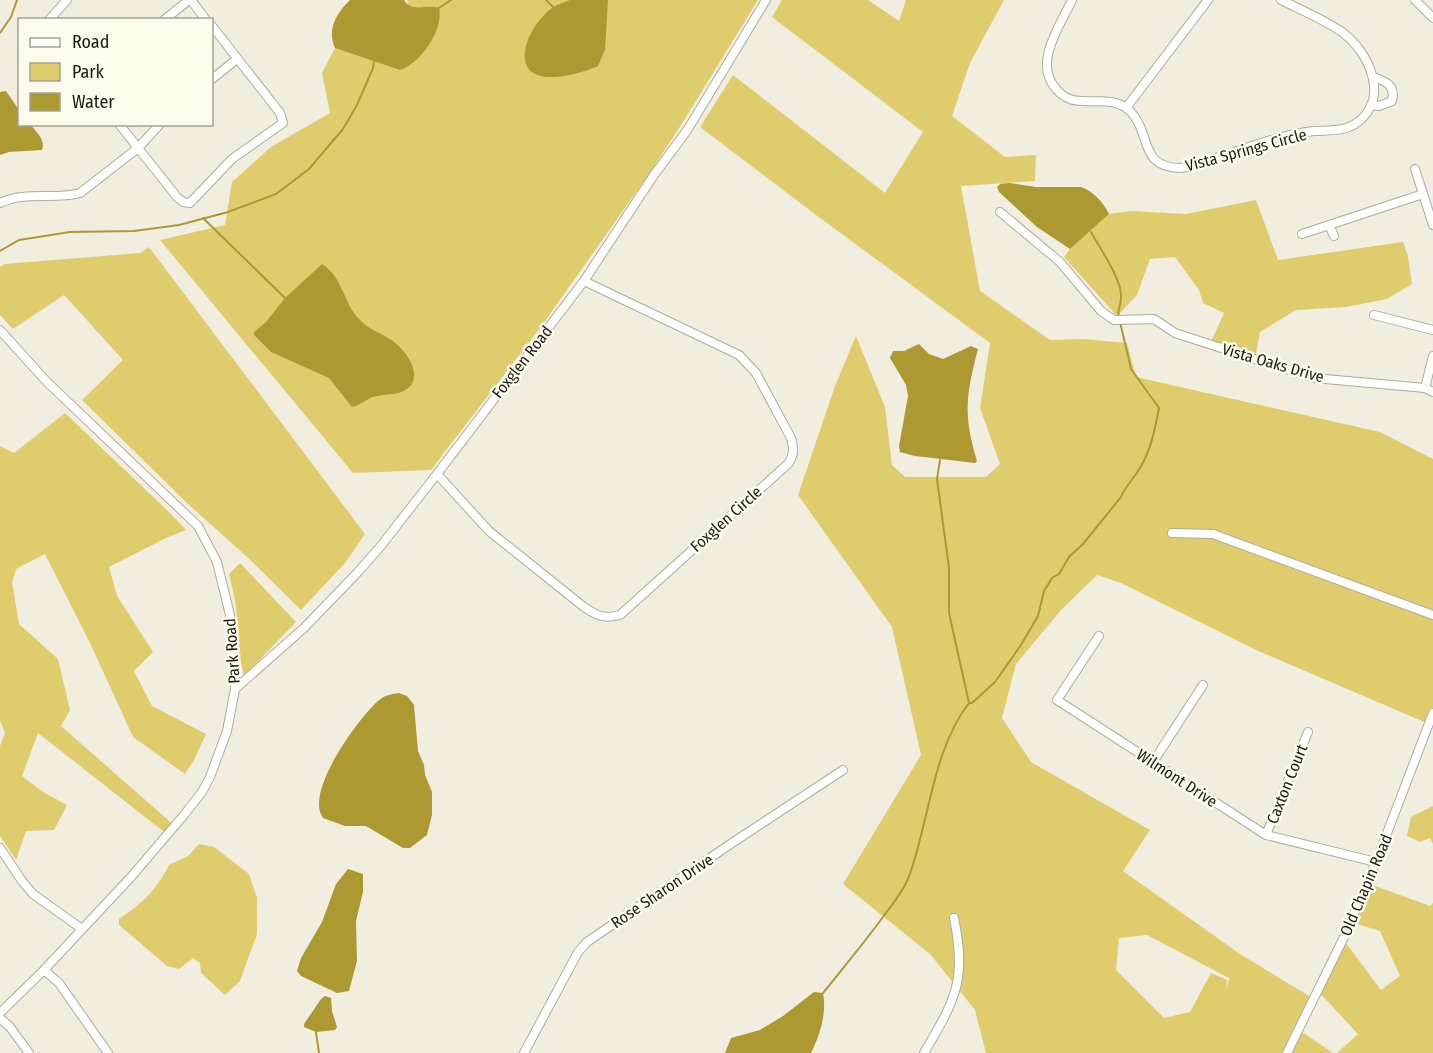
<svg xmlns="http://www.w3.org/2000/svg" width="1433" height="1053" font-family="'Fira Sans Condensed',sans-serif">
<style>
.green{fill:#dfcd6d;fill-rule:evenodd}
.water{fill:#ad9931}
.lines{fill:none;stroke-linecap:round;stroke-linejoin:round}
.stream{stroke:#ad9931;stroke-width:2}
.minor-casing{stroke:#aeac9e;stroke-width:10}
.minor{stroke:#fff;stroke-width:8}
.labels{text-anchor:middle;dominant-baseline:central;stroke-width:5;stroke-linejoin:round;paint-order:stroke}
.street-label{font-size:16px;fill:#1c1b16;stroke:#fefced}
</style>
<rect width="100%" height="100%" fill="#f1eedf"/>
<g class="green">
<polygon points="407,0 758,0 683,122 649,174 540,328 431,470 353,473 160,240 225,225 232,182 271,147 330,113 322,73 335,48 400,69 415,8 409,7"/>
<path d="M782 0H868L899 21 906 0H1004L970 63 952 116 1005 157 1036 155 1035 181 961 186 980 291 1050 340 1084 339 1127 343 1136 377 1380 432 1433 459V713L1429 724 1256 650 1121 583 1097 575 1061 610 1016 664 1002 718 1031 762 1150 830 1123 871 1240 954 1314 999 1299 1030 1333 1053H986L975 1010 930 954 843 884 921 755 892 627 798 495 835 386 856 336 885 407 892 465 905 477H986L1000 464 980 408 990 343 816 215 700 127 733 75 885 193 923 132 772 17ZM1147 935 1229 978 1226 992 1227 980 1211 973 1190 1012 1164 1018 1116 970 1119 938Z"/>
<polygon points="1256,200 1278,260 1403,242 1408,256 1412,284 1387,299 1346,307 1296,310 1260,332 1255,359 1210,344 1224,313 1203,303 1199,290 1175,257 1150,259 1137,295 1117,316 1064,257 1070,249 1109,214 1131,211 1186,214"/>
<polygon points="149,247 365,534 345,563 301,610 245,555 188,504 82,400 123,360 64,295 13,329 0,315 0,267 5,264 140,253"/>
<polygon points="65,413 171,514 186,530 166,538 109,567 117,596 153,652 134,671 152,706 206,734 194,760 185,774 133,737 90,643 45,554 16,569 12,582 19,624 58,659 70,710 61,726 175,826 168,835 38,733 22,776 43,792 67,805 54,830 26,831 16,860 0,836 0,746 5,733 0,720 0,446 14,453"/>
<polygon points="240,563 296,622 244,676 240,660 236,605 229,574"/>
<polygon points="1433,806 1433,844 1430,838 1420,842 1407,836 1411,817"/>
<path d="M199 844 214 847 249 874 257 898V934L240 981 225 995 201 973 200 963 193 958 179 969 167 966 119 925V919C141 905 158 888 169 865L188 856Z"/>
<polygon points="1367,883 1430,906 1433,903 1433,1053 1337,1053 1358,1034 1318,991 1343,939 1381,990 1400,976 1380,931 1351,922"/>
</g>
<g class="water">
<path d="M350 0H404C412 13 426 4 439 8 444 30 421 63 400 70L335 48C327 29 336 14 350 0Z"/>
<path d="M570 0H608L605 50 598 66C583 73 534 88 526 64 520 44 538 18 553 7 558 4 565 2 570 0Z"/>
<path d="M6 91 19 110 20 124 31 125C36 132 46 140 42 150L9 152 0 155V92Z"/>
<path d="M1009 183 1036 187H1081C1093 191 1103 202 1109 214L1070 249 1037 227 999 192 997 187 1000 184Z"/>
<path d="M322 264C343 277 343 303 360 320 370 331 383 333 394 342 408 353 426 379 404 391 395 395 387 394 377 396 368 397 362 405 352 407L329 378 271 352 254 335V332L266 322 285 298Z"/>
<path d="M919 344 929 354 943 359 971 346 978 349C966 395 963 414 977 461L975 463 915 456 900 452 899 446 908 396 906 385 890 358 893 351H904Z"/>
<path d="M399 693 407 696 414 705 418 751 424 765 425 775 432 792V815L427 835 410 848H403L366 826H345L323 818C304 792 358 719 378 701 385 695 391 694 399 693Z"/>
<polygon points="348,869 363,874 363,892 356,921 357,961 349,991 337,993 301,976 297,971 301,958 322,922 336,884"/>
<path d="M814 992 823 993C827 1013 820 1035 811 1053H725L731 1038 760 1030 783 1016Z"/>
<polygon points="325,996 331,998 332,1011 337,1027 335,1030 316,1032 304,1027 304,1024 321,999"/>
</g>
<g class="lines">
<g class="stream">
<polyline points="546,0 553,7"/>
<polyline points="439,8 451,0"/>
<polyline points="0,33 11,17 17,0"/>
<polyline points="203,218 285,298"/>
<path d="M1091 232C1099 247 1123 281 1121 298 1121 306 1117 309 1119 317"/>
<polyline points="0,251 19,240 70,232 134,231 179,225 228,212 276,194 309,169 343,129 357,105 373,68 374,62"/>
<polyline points="940,460 937,479 949,568 949,613 969,703"/>
<path d="M823 993C843 968 864 943 883 917 892 905 902 893 908 879 930 821 931 753 969 703H972L995 682 1021 645 1038 616 1044 591 1052 578 1059 574 1069 557 1083 544 1121 497C1125 487 1134 478 1140 468 1151 450 1155 429 1159 408L1131 369 1120 322"/>
<polyline points="316,1032 319,1053"/>
</g>
<defs>
<g id="minor">
<polyline points="191,0 206,20"/>
<path d="M1072 0C1060 26 1032 64 1057 90 1063 97 1072 101 1082 101 1099 102 1116 98 1130 111 1152 133 1138 168 1181 168 1226 158 1268 136 1314 131 1329 130 1345 132 1358 122 1390 97 1369 52 1342 32 1323 19 1301 10 1281 0"/>
<polyline points="1415,0 1433,18"/>
<polyline points="49,20 67,0"/>
<polyline points="164,20 189,0"/>
<polyline points="212,79 237,59"/>
<path d="M1371 105 1379 106 1392 101C1396 86 1386 81 1373 77"/>
<polyline points="1126,108 1208,0"/>
<polyline points="119,124 177,197 183,202 190,203 232,159 283,123 280,113 212,26"/>
<polyline points="1415,169 1433,225"/>
<path d="M0 203C25 191 54 200 80 193L138 148 160 124"/>
<polyline points="1000,212 1060,262 1101,311 1114,320 1154,319 1175,333 1314,378 1425,388 1433,392"/>
<polyline points="1329,225 1334,236"/>
<polyline points="1302,234 1423,194"/>
<polyline points="1374,315 1433,330"/>
<polyline points="0,330 46,381 198,526 217,562 230,615 235,658 235,689 227,731 210,777 202,792 184,815 131,877 44,970 0,1013"/>
<polyline points="1425,388 1433,356"/>
<path d="M437 474 489 531 584 607C597 616 605 619 620 615L789 463C794 454 794 448 791 438L756 373 739 355 584 281"/>
<polyline points="1172,533 1213,534 1433,615"/>
<polyline points="1099,636 1057,700 1266,835 1376,862"/>
<polyline points="235,689 304,628 358,572 380,547 437,474 584,281 654,175 688,129 766,0"/>
<polyline points="1153,762 1203,685"/>
<polyline points="1266,835 1308,732"/>
<polyline points="0,848 22,881 33,894 82,929"/>
<polyline points="44,970 59,983 108,1053"/>
<polyline points="0,1018 10,1027 29,1053"/>
<polyline points="524,1053 578,952 587,942 732,843 843,770"/>
<path d="M924 1053C955 1000 967 981 954 918"/>
<polyline points="1287,1053 1343,939 1376,862 1433,713"/>
</g>
</defs>
<use href="#minor" class="minor-casing"/>
<use href="#minor" class="minor"/>
</g>
<g class="labels">
<g class="street-label">
<text transform="translate(1246 150) rotate(-15)">Vista Springs Circle</text>
<text transform="translate(522 362) rotate(-52)">Foxglen Road</text>
<text transform="translate(1273 363) rotate(16)">Vista Oaks Drive</text>
<text transform="translate(726 519) rotate(-42)">Foxglen Circle</text>
<text transform="translate(232 651) rotate(-94)">Park Road</text>
<text transform="translate(1177 778) rotate(33)">Wilmont Drive</text>
<text transform="translate(1287 784) rotate(-68)">Caxton Court</text>
<text transform="translate(1366 885) rotate(-67)">Old Chapin Road</text>
<text transform="translate(662 891) rotate(-34)">Rose Sharon Drive</text>
</g>
</g>
<rect x="18" y="18" width="195" height="108" fill="#fefced" stroke="#a4a297" stroke-width="1.5"/>
<rect x="30" y="38" width="30" height="9" fill="#ffffff" stroke="#a4a297" stroke-width="1.5"/>
<text x="72" y="48" font-size="18" fill="#1c1b16">Road</text>
<rect x="30" y="63" width="30" height="18" fill="#dfcd6d" stroke="#a4a297" stroke-width="1.5"/>
<text x="72" y="78" font-size="18" fill="#1c1b16">Park</text>
<rect x="30" y="93" width="30" height="18" fill="#ad9931" stroke="#a4a297" stroke-width="1.5"/>
<text x="72" y="108" font-size="18" fill="#1c1b16">Water</text>
</svg>
